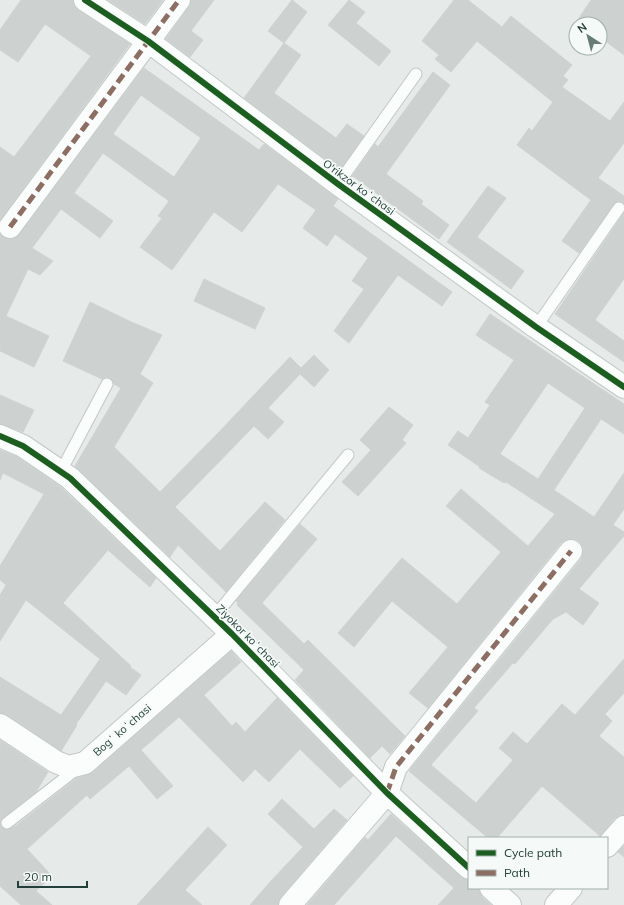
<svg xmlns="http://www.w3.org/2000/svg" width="624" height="905" font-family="Mulish,sans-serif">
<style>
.building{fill:#cdd2d0;stroke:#cfd4d2;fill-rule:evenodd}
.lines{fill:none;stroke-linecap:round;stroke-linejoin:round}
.service-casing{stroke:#c3c8c6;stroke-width:13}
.minor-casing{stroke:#c3c8c6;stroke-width:24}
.service{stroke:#fbfcfc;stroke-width:11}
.minor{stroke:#fbfcfc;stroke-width:22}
.quiet{stroke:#8d6e63;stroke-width:5;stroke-dasharray:10 5;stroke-linecap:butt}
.cycleway-casing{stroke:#f5faf8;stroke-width:8}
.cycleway{stroke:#1b5e20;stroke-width:6}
.labels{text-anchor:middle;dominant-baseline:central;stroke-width:3.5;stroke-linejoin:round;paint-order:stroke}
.street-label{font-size:11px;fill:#233f39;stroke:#f5faf8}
</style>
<rect width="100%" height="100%" fill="#e6ebe9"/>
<g class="building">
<polygon points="21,0 73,0 74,6 78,10 130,44 0,220 0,147 14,157 91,56 45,24 18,62 0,50 0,30"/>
<polygon points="108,0 163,0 145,24"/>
<polygon points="191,0 214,0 191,31 203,40 190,57 166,39 189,7"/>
<polygon points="292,0 307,12 284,43 268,31"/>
<polygon points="349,0 365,12 356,23 391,51 379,66 328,25"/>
<polygon points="454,0 468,0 502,27 511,16 572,65 563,76 568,80 562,87 610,121 624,102 624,143 598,178 624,196 624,203 619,201 614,204 579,253 562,241 591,200 517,145 529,128 532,131 553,102 477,41 451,72 435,59 439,55 422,41"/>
<polygon points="591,0 624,0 624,55 600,37 600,24 582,24 577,21"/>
<polygon points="284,43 301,55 274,93 336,138 347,124 364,136 340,170 244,98"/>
<path d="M144 68 259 150 264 144 338 199 333 206 452 292 442 306 398 275 349 343 334 331 364 289 352 281 368 258 335 234 327 246 303 228 316 210 278 184 242 232 214 212 172 270 140 247 162 218 158 216 169 201 103 153 74 193 113 221 100 238 61 209 32 248 53 261 40 275 28 269 6 316 49 336 34 367 0 351V234L3 237 9 239 15 238 20 234ZM141 95 201 138 174 177 113 134Z"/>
<polygon points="433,72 450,85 386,174 423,201 421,204 449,225 439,239 353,176 351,178 375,144 378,147"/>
<polygon points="488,186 506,198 477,237 524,271 511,289 447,242"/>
<polygon points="624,213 624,279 595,320 624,341 624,362 555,314"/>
<polygon points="204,279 265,308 255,329 194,301"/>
<polygon points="90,302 129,321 162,335 140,374 153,383 114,447 160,492 219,432 290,357 301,368 314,355 329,370 314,387 300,374 268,408 284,422 268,439 254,426 175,507 220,551 265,502 285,520 226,592 178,545 170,557 75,466 121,388 114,384 113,381 110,378 106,377 102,379 63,361"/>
<path d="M490 314 624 404V434L601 419 554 490 594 517 624 473V509L613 525 624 532V536L579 589 599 603 583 625 566 612 553 619 515 664 513 663 474 708 478 711 431 765 476 803 513 760 499 748 513 732 527 744 562 704 575 715 624 659V693L605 714 612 721 599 736 624 757V815H620L615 818 600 836 542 786 497 838H488L409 771 581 559 583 553V547L579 541 573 539H567L561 543 428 708 409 693 448 647 392 601 354 647 338 633 402 558 457 604 501 552 446 506 461 489 528 546 555 514 506 482 504 483 479 468 480 467 448 445 458 431 468 438 490 405 485 402 514 360 476 335ZM548 383 585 408 538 479 500 454Z"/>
<polygon points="0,395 34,410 23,432 5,425 0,424"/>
<polygon points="389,407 413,425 402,440 406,443 358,496 342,482 371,450 360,440"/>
<polygon points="0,450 17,457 62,488 156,578 150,587 108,550 63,603 131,666 130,667 141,675 126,695 106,681 76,724 77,725 61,751 7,715 0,713 0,677 61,715 100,659 26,600 0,641 0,595 6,585 0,580 0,566 44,494 3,473 0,480"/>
<polygon points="300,524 317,539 262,603 304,644 308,640 405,736 390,754 382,746 370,758 295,680 304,670 237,605 238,603 236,601"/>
<polygon points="231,651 241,662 204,695 232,726 236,722 245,732 277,698 353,776 340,788 300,749 269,782 255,769 243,782 179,717 141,750 173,786 157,799 129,766 90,799 87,795 27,849 52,876 36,891 52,905 21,905 0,886 0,740 48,772 36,792 1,820 1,827 8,830 15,826 13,828 77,778 93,772"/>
<polygon points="282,799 314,829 334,809 347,820 281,897 278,905 250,905 270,882 303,847 268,814"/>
<polygon points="391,814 461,877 469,880 469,888 478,888 482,897 491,905 438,905 454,888 396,836 334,905 307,905 365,837 368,840"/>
<polygon points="208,827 227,845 185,890 202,905 137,905"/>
<polygon points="624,846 624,857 618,852"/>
</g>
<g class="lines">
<defs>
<g id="service">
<polyline points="338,184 416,74"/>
<polyline points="536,327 619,208"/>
<polyline points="61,471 107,384"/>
<polyline points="214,617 348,455"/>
<polyline points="7,823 78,768"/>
</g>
<g id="minor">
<polyline points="85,0 148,41 338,184 536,327 624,387"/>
<polyline points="10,227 179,0"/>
<polyline points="0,436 23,446 70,478 232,634 387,793 469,868"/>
<polyline points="0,725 56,762 69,767 85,763 232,634"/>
<polyline points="607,846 624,827"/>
<polyline points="491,888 510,905"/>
<polyline points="290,905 387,793 396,767 571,551"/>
<polyline points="556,905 571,888"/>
</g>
</defs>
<use href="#service" class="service-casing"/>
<use href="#minor" class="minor-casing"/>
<use href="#service" class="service"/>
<use href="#minor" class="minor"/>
<g class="quiet">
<polyline points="10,227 179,0"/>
<polyline points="387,793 396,767 571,551"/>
</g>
<defs>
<g id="cycleway">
<polyline points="85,0 148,41 338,184 536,327 624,387"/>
<polyline points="0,436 23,446 70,478 232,634 387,793 469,868"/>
</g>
</defs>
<use href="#cycleway" class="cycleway-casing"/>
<use href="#cycleway" class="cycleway"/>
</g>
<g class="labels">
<g class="street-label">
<text transform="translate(359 187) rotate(36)">O'rikzor koʻchasi</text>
<text transform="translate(248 636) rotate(45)">Ziyokor koʻchasi</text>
<text transform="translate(122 730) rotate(-41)">Bogʻ koʻchasi</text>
</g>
</g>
<rect x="468" y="837" width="140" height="52" fill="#f5faf8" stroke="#a1afac"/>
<rect x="476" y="850" width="20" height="6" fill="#1b5e20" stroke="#a1afac"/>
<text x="504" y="857" font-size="12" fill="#233f39">Cycle path</text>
<rect x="476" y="870" width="20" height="6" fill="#8d6e63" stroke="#a1afac"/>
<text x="504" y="877" font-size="12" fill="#233f39">Path</text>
<g transform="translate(588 36) rotate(324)"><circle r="19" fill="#f5faf8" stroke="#a1afac"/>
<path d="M0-3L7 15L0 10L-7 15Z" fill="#677b77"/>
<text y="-6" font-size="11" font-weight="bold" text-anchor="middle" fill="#233f39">N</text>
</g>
<path d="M18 881v6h69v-6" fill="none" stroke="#233f39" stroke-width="2"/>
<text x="24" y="881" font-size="12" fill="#233f39" stroke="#f5faf8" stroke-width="3" paint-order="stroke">20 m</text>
</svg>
